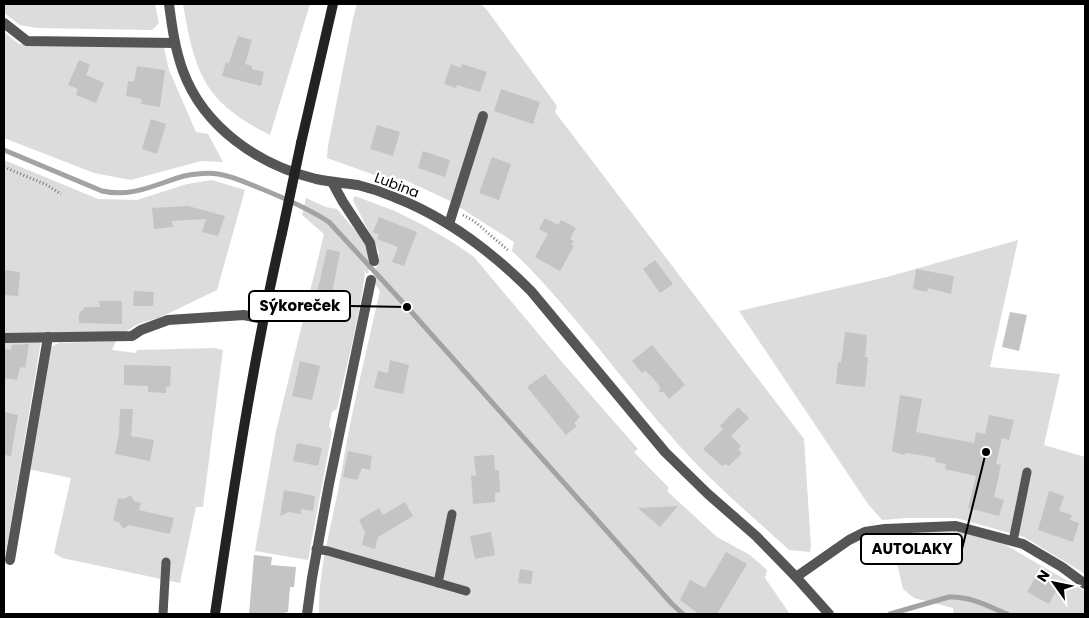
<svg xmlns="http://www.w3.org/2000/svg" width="1089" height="618" font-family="Poppins,sans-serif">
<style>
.green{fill:#dcdcdc}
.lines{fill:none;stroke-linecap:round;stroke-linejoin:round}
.stream{stroke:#a3a3a3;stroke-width:5}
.building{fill:#c4c4c4}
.path{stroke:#777;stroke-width:3;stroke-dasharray:1 2.5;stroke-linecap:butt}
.lane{stroke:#555;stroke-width:9}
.street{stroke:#555;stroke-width:10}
.secondary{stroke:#222;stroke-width:10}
.secondary-bridge{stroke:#222;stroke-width:10}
.labels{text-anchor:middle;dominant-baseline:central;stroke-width:4.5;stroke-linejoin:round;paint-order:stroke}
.street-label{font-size:14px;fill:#000;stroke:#fff}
.leader{fill:none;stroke:#000;stroke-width:2}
.callout-dot{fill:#000;stroke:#fff;stroke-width:2}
.callout{fill:#fff;stroke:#000;stroke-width:2}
.callout-label{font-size:15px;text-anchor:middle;font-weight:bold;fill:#000}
</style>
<rect width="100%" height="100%" fill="#fff"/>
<g class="green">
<polygon points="4,4 155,4 159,23 152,30 37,28 20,25 4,13"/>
<path d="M183 4H310L270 135C204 102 195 74 183 4Z"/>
<path d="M357 4H481L487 10 557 106 555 112 804 439 811 546 810 552 789 550C749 513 706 478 671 436 617 375 571 307 512 251L514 242 448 200 403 179 380 177 327 158 328 146 353 18Z"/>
<polygon points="4,32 19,44 159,46 164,48 169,70 196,132 208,134 223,162 201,161 131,180 94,173 4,138"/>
<polygon points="4,160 98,199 137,200 187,184 212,180 245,190 217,290 161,317 138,324 125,332 4,335"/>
<path d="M355 196 395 211 421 224 454 243 474 257 562 362 638 449 634 452 669 488 667 491 717 537 750 555 767 570 765 578 790 614H319C318 568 332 525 340 480 350 417 366 353 380 291L374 283 379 252 353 200Z"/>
<path d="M306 198 326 207 337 209 364 241 371 260 368 274 363 270 365 273C359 319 347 364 337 409L332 412 329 426 332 432 308 560 255 551 276 431 324 234 302 215Z"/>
<polygon points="1018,240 990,367 1060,374 1044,445 1085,457 1085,574 1024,537 956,518 908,518 882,520 868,504 739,311 887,277"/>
<polygon points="41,341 5,558 4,558 4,342"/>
<polygon points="116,341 112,350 136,353 137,350 214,348 223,350 203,507 196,507 180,583 62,558 54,553 71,478 28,469 51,347 59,343"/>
<polygon points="953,528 1004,544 1085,591 1085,614 954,614 953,608 914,598 903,589 890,534"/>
</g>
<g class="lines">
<g class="stream">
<path d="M4 150 102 191C132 198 156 184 184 176 194 174 207 172 218 174 232 176 244 182 257 187 282 197 306 207 329 222L407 307 672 604 683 614"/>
<path d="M890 614 949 597C970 596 988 606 1007 614"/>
</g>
</g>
<g class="building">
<polygon points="238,36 252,40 245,64 252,66 252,69 264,72 261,86 222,76 226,62 229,63"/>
<polygon points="79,60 90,65 86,75 104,83 96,103 76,95 78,89 68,85"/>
<polygon points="451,64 461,68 462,64 487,72 480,92 457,85 456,88 444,84"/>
<polygon points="137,66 165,70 160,107 141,104 142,99 126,96 128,81 134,82"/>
<polygon points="501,89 540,102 533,124 494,111"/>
<polygon points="151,119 166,124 157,154 142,149"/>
<polygon points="377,125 400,132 393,156 370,149"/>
<polygon points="423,151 450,160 445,177 418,168"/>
<polygon points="492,157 511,164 499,200 479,193"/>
<polygon points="188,206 225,216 218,236 202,232 206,219 172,221 173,227 154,229 152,208"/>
<polygon points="379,217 417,232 404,266 392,262 398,247 377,239 379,235 373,232"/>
<polygon points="545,218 558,225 561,220 576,228 570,239 574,241 571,245 574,246 560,271 535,257 548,234 539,229"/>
<polygon points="327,249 340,252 328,313 313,310"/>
<polygon points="655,260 673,284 660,293 643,269"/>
<polygon points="916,269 954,276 951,294 928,288 927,292 913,289"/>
<polygon points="4,270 20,272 18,296 4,295"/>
<polygon points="134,291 154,292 153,306 133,306"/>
<polygon points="99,301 122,301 122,324 79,323 79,314 85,307 100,307"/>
<polygon points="1010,312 1027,315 1019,351 1002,347"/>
<polygon points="845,332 867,335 865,357 868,357 865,387 836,384 838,362 841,363"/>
<polygon points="29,344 25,368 20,367 17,380 4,378 4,349 11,350 12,345"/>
<polygon points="652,345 685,385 669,399 664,392 659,392 660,387 652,377 645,371 642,373 632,361"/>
<polygon points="390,360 409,365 403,394 374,388 378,371 388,373"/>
<polygon points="300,361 320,366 312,400 292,396"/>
<polygon points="124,365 171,366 170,387 166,387 166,393 148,392 148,386 124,385"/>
<polygon points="545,374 580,417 574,423 577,426 566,435 527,387"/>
<polygon points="900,395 922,399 916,432 974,443 976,432 985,434 989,415 1014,420 1009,440 1002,438 996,464 1001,465 994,497 1004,500 999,516 968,508 976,476 945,469 946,464 935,462 936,458 907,453 903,455 892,451"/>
<polygon points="738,407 749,418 731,436 741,446 738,449 742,453 729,466 725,464 722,466 703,449 723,429 720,426"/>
<polygon points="120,409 133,409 131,436 154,440 150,461 115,454 119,433"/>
<polygon points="4,412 18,415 11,456 4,455"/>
<polygon points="297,443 322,448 318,466 293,461"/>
<polygon points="348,451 372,456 370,470 362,468 357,480 343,477"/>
<polygon points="494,455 495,470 499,470 500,492 495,493 495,502 473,504 471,475 476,476 474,456"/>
<polygon points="284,490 315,496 313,511 301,509 301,514 289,512 280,516"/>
<polygon points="1049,491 1064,496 1059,511 1072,515 1070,520 1079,523 1073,542 1038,530"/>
<polygon points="131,495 134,501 141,503 139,510 174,518 170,534 129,525 123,529 119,522 113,521 118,498 124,499"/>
<polygon points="405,502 413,516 378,537 375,549 362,545 365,532 359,520 379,508 383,515"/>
<polygon points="678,506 660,527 638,508"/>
<polygon points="491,532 495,555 475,559 470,536"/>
<polygon points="726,552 747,564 717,614 699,614 680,600 690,580 705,588"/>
<polygon points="254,555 272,557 271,565 296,567 294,587 290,587 288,612 286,612 285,614 249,614"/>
<polygon points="520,569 533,571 531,584 518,583"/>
<polygon points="1037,574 1059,585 1049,604 1027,592"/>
</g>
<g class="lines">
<g class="path">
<polyline points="4,167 47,185 61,194"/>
<polyline points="463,215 474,221 509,251"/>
</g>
<g class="lane">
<polyline points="1013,541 1027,472"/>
<polyline points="316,549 328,551 466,591"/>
<polyline points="438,583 452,514"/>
<polyline points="163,614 166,562"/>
</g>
<g class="street">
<path d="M169 4C172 27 175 49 183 71 204 128 259 165 316 179 330 182 344 183 358 185 370 188 382 192 394 197 446 217 491 251 531 291L665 452 708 494 756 536 796 577 829 614"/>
<polyline points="4,23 27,41 175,43"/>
<polyline points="332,182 343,202 370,243 374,261"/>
<polyline points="449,224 483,116"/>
<polyline points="4,338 132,336 141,330 168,320 244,315 262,319"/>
<polyline points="10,560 48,337"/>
<polyline points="796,577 849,540 865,532 885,529 956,526 1023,544 1062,567 1085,584"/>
<polyline points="307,614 312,578 329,484 371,280"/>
</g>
<g class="secondary">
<polyline points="301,143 333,4"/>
<path d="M215 614C234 486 253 359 282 233"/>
</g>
<polyline class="secondary-bridge" points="282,233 301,143"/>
</g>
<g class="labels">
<g class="street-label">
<text transform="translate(397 185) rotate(21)">Lubina</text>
</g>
</g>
<path class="leader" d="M407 307L350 306M986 452L962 549"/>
<g class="callout-dot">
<circle cx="407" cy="307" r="5"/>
<circle cx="986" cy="452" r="5"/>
</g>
<g class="callout">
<rect x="249" y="291" width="101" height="30" rx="5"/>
<rect x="861" y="534" width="101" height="30" rx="5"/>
</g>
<g class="callout-label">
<text x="300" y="311">Sýkoreček</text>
<text x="912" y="554">AUTOLAKY</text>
</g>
<rect width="1089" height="618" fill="none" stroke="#000000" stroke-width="10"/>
<g transform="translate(1054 583) rotate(303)" stroke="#ffffff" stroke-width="4" paint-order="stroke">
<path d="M0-4L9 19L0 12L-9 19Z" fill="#000000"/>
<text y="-8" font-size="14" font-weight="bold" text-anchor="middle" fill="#000000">N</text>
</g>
</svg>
